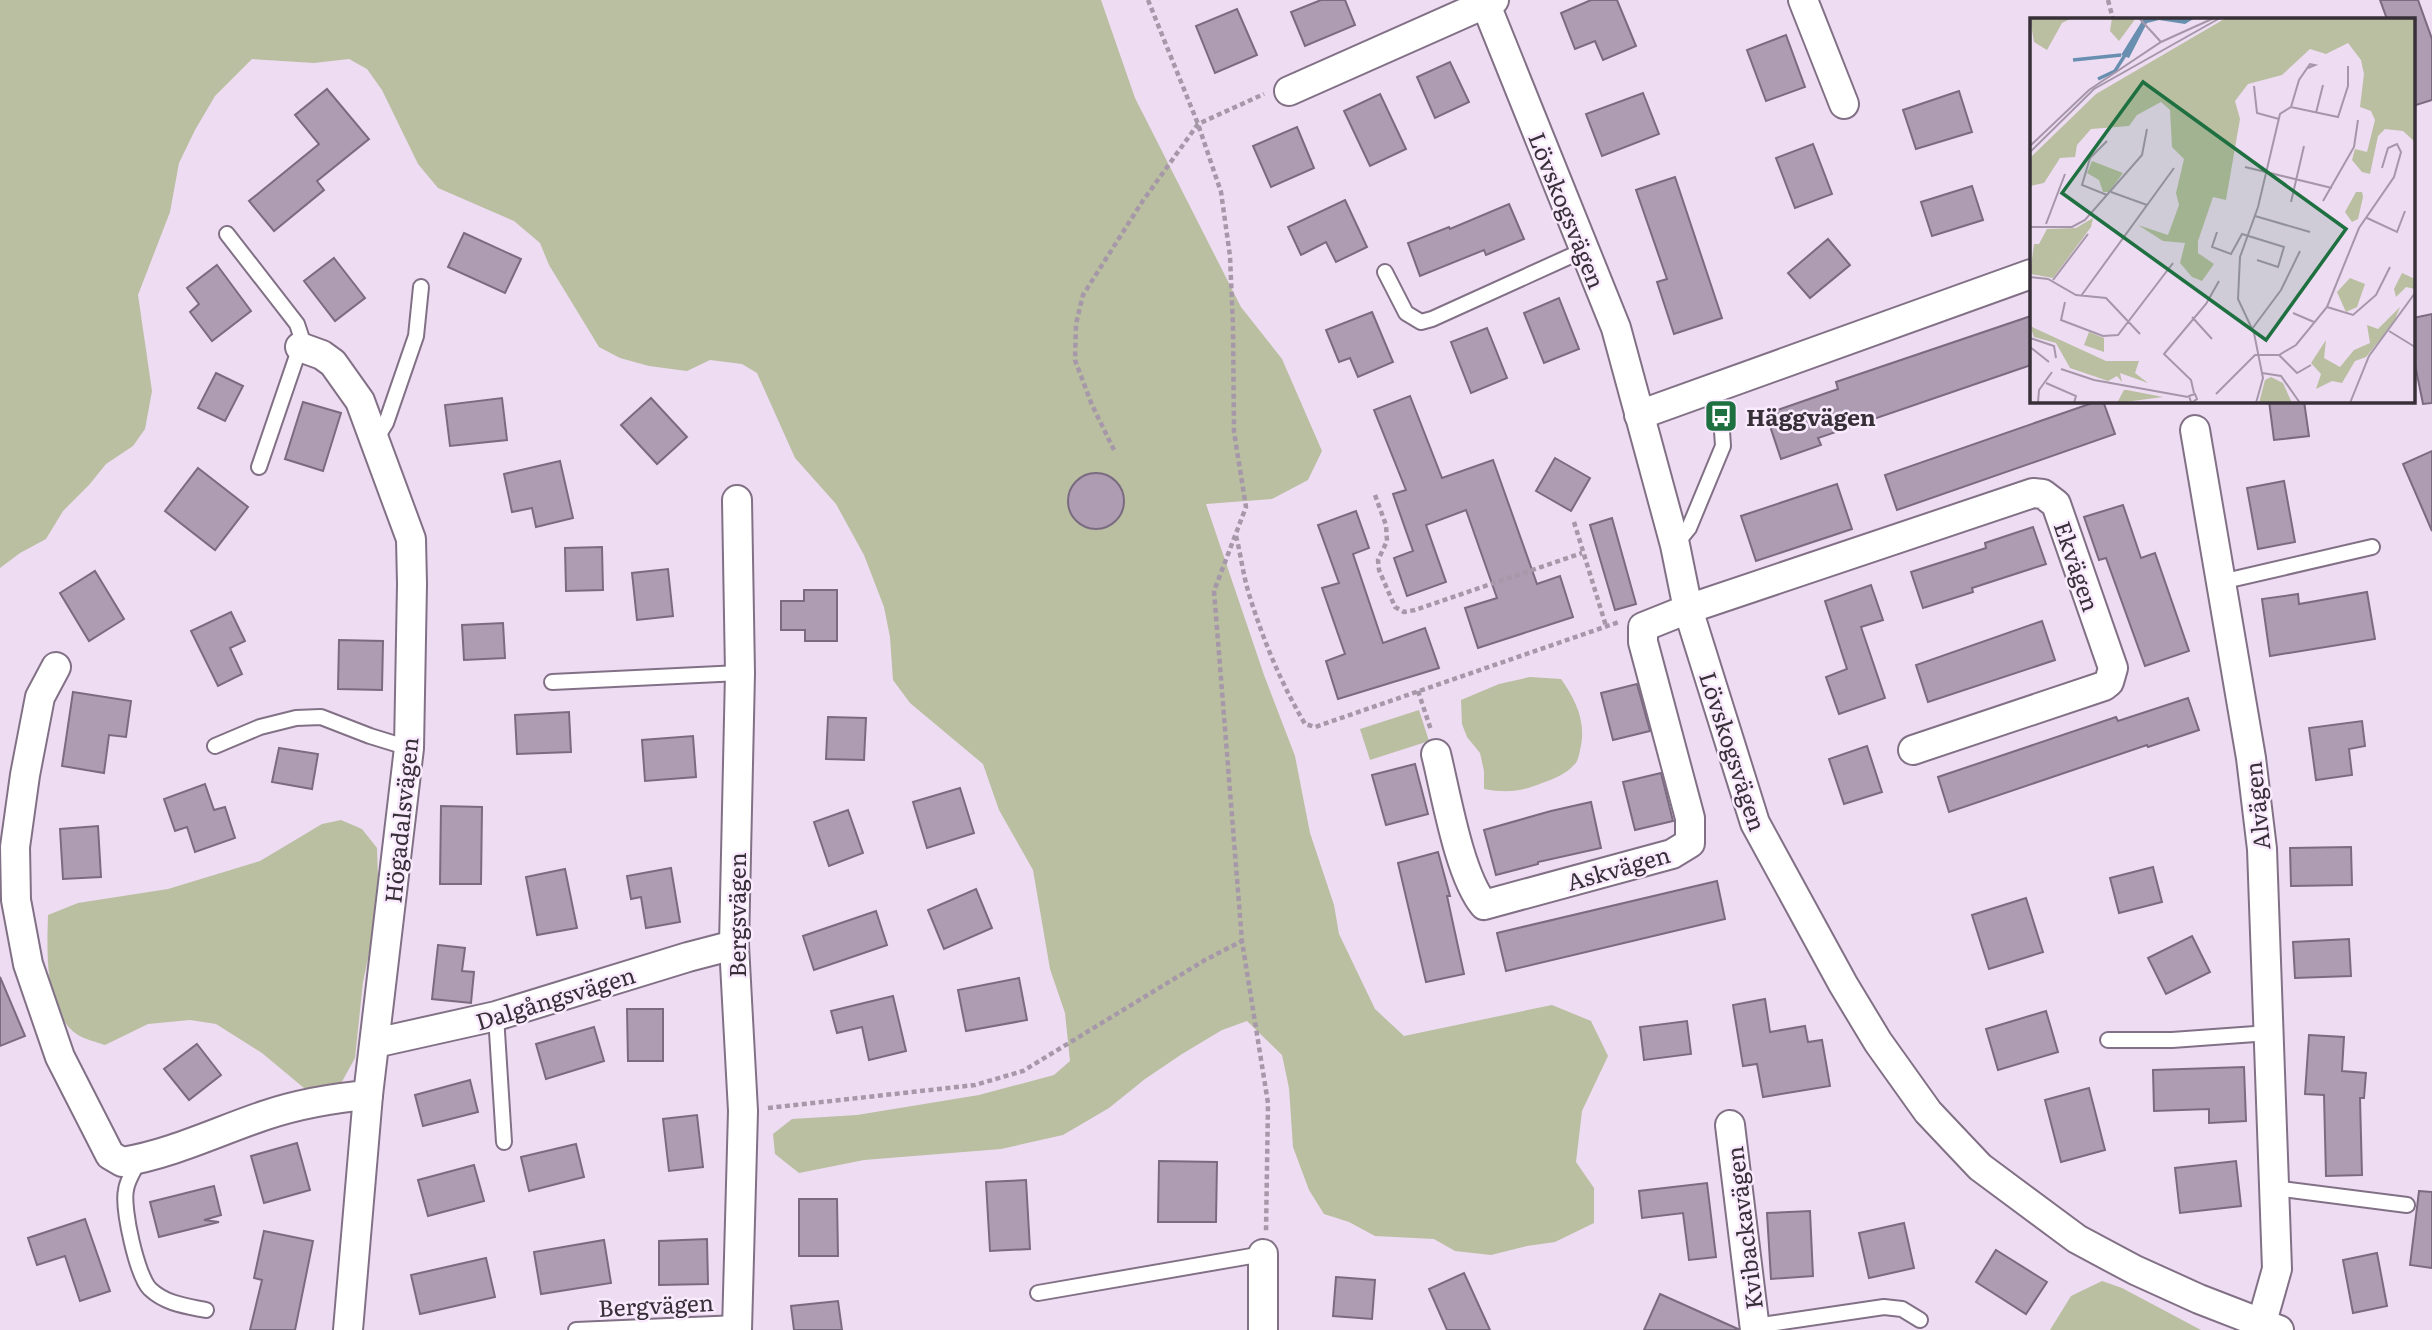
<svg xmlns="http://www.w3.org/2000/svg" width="2432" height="1330" font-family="Literata,serif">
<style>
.green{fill:#b9bfa0}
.building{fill:#ad9cb2;stroke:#7b6b80;stroke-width:2}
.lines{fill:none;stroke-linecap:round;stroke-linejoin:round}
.service-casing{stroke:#827186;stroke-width:18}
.minor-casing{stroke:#827186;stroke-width:32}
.path{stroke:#a698a9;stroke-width:4.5;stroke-dasharray:5 3.5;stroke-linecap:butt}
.service{stroke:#fff;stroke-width:14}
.minor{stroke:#fff;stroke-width:28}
.labels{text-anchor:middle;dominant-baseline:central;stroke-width:5;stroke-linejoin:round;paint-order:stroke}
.street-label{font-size:23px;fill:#383039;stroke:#f9eafd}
.poi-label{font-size:23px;font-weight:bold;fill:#383039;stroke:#f9eafd;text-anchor:start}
.inset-river{fill:none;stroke:#698fb0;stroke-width:3.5}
.inset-road{fill:none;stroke:#a597a9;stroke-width:2}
.view{fill:#1f7041;fill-opacity:0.15;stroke:#1f7041;stroke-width:3.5}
.inset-edge{fill:none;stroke:#383039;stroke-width:3.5}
</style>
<rect width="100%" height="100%" fill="#eedcf3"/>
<g class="green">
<polygon points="0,0 1101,0 1135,98 1241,307 1282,359 1322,451 1308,480 1272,499 1206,504 1264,675 1295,756 1310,833 1334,905 1339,934 1375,1009 1404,1036 1552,1005 1591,1021 1608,1056 1582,1111 1576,1162 1594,1188 1594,1223 1555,1242 1527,1246 1491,1255 1455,1251 1434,1239 1375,1236 1349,1222 1324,1214 1309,1190 1293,1147 1289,1088 1282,1055 1247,1021 1222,1030 1182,1054 1145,1079 1109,1108 1063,1135 1001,1149 864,1160 799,1173 775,1154 773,1134 792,1119 857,1115 979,1095 1054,1075 1070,1061 1065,1013 1050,969 1033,870 999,810 983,764 910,703 893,680 890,637 884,607 864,555 836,504 795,458 757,373 742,364 710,360 687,371 649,366 620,358 599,347 549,265 540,243 514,221 438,188 418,164 382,90 367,69 349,59 314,63 252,59 215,96 195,130 179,163 170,212 138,295 152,391 145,429 133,446 106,464 89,485 63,511 46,539 20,553 0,568"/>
<path d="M1530 677 1561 679C1576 700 1587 723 1580 750 1579 755 1578 761 1575 764 1566 774 1554 779 1542 783 1520 792 1507 793 1484 789V771L1480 753 1467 737 1462 724 1461 700 1499 684Z"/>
<polygon points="1419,710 1429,741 1370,760 1360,729"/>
<path d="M341 820 362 829 377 848 379 906 363 982 355 1058 339 1087 310 1093 262 1053 216 1024 190 1020 148 1024 105 1045C97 1042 86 1040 78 1035 44 1013 47 951 48 915L78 903 168 889 260 861 322 824Z"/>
<polygon points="2102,1281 2122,1288 2201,1330 2050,1330 2071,1296"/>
</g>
<g class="building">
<polygon points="1321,0 1345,0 1355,25 1305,46 1291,12"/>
<polygon points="1591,0 1617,0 1636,46 1603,60 1595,41 1575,49 1561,13"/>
<polygon points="2380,0 2418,0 2432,39 2432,100 2413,106 2413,19 2387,19"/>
<polygon points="1237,9 1257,55 1215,73 1196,26"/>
<polygon points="1786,35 1805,87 1766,101 1747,50"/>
<polygon points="1450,62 1469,102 1435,118 1417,77"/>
<polygon points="327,89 369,139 317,181 324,190 274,231 249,201 319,144 295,115"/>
<polygon points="1959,91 1972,132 1916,149 1903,110"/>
<polygon points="1643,93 1659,134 1602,156 1586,114"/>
<polygon points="1380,94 1406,149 1370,166 1344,111"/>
<polygon points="1297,127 1314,168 1271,187 1253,146"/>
<polygon points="1813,144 1832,194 1795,208 1776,158"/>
<polygon points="1675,177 1722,318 1674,334 1657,282 1667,279 1636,190"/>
<polygon points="1972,186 1983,220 1932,236 1921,202"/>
<polygon points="1345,200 1367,247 1336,262 1326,242 1301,255 1288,227"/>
<polygon points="1509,204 1524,239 1486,255 1484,250 1420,276 1408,243 1449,227 1450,229"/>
<polygon points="464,233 521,259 505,293 448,267"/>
<polygon points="1828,239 1850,265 1810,298 1788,273"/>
<polygon points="334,258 365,298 335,321 304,281"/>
<polygon points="217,265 251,311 212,341 190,312 199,304 187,288"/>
<polygon points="1559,298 1579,349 1544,363 1524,313"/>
<polygon points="1372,312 1393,362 1358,377 1350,358 1339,362 1326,330"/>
<polygon points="2432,314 2432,403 2423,404 2413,355 2413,318"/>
<polygon points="2031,316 2031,365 1818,438 1821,445 1781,459 1766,414 1838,389 1836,382"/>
<polygon points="1487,328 1507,378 1471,393 1451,342"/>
<polygon points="216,373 243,386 225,421 198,408"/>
<polygon points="1410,396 1442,478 1493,460 1537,584 1560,576 1573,617 1478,648 1465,608 1497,598 1466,510 1426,525 1446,582 1407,596 1394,558 1413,551 1393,494 1406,490 1374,410"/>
<polygon points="502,398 507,440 450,446 445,405"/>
<polygon points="651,398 687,437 657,464 621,425"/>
<polygon points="2098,401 2103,401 2115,434 1897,510 1885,475"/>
<polygon points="2269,401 2304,401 2309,436 2274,440"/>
<polygon points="303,402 341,413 323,471 285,459"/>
<polygon points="2432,451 2432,531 2403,464"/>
<polygon points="1555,458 1590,478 1571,511 1536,491"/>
<polygon points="560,461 573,518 536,527 532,508 512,512 504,474"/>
<polygon points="198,468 248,507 215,550 165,511"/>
<circle cx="1096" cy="501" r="28"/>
<polygon points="2284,481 2295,542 2258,549 2247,488"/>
<polygon points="1837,484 1852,529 1756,561 1741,516"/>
<polygon points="2123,505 2141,558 2155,553 2189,651 2145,666 2106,558 2099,560 2084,517"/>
<polygon points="1356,511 1369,548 1353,554 1383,643 1425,628 1439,668 1338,699 1326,661 1345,654 1322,588 1339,583 1318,525"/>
<polygon points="1612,518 1636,604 1615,610 1590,525"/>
<polygon points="2033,527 2046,564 1972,588 1973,592 1923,608 1911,572 1986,548 1985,543"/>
<polygon points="602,547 603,590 566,591 565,548"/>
<polygon points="668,569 673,616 637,620 632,573"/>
<polygon points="95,571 124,619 89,641 60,593"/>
<polygon points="1871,585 1883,620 1861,627 1885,698 1839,714 1826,677 1847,669 1825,601"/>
<polygon points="804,590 837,590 837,641 805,641 805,630 781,630 781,601 804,601"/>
<polygon points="2367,592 2375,639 2270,656 2262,599 2298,594 2299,604"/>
<polygon points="231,612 245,641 230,648 242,674 218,686 191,631"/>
<polygon points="2042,621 2055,660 1928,702 1916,665"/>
<polygon points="503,623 505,658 464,660 462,625"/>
<polygon points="339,640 383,641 382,690 338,689"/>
<polygon points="1637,684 1650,731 1613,740 1601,693"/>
<polygon points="73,692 131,701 126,737 109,735 104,773 62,766"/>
<polygon points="2188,698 2199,730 2148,747 2147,745 1949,812 1938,777 2116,717 2118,721"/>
<polygon points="569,712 571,752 517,754 515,715"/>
<polygon points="828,717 866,718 864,760 826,759"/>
<polygon points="2362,721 2365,746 2349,749 2352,775 2316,780 2309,728"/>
<polygon points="693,736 696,777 645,781 642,740"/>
<polygon points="1867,746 1882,792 1844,804 1829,759"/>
<polygon points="279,748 318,754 312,789 272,782"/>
<polygon points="1415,764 1428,814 1386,825 1372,775"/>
<polygon points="1661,773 1673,821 1635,830 1623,782"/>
<polygon points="205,784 214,810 225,807 235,838 195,852 187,827 175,831 164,799"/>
<polygon points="960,788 974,833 927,848 913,802"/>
<polygon points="1591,802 1601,848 1538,862 1538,864 1496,875 1484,830 1551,811"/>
<polygon points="441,806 482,807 481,884 440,884"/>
<polygon points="848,810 863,853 829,866 814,822"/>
<polygon points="98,826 101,877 63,879 60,829"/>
<polygon points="2351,847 2352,885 2291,886 2290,848"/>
<polygon points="1438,852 1450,896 1447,896 1464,974 1426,982 1398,863"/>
<polygon points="2153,867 2162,902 2119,913 2110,878"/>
<polygon points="671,868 680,922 646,928 641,897 631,899 627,876"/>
<polygon points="565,869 577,928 537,935 526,877"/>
<polygon points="1717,881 1725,919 1506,971 1497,933"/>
<polygon points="976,889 992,928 944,949 928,910"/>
<polygon points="2026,898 2043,952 1989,969 1972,915"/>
<polygon points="876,911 887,945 814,970 803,936"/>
<polygon points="2192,936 2210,972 2166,994 2148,958"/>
<polygon points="2349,939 2351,976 2295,978 2293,942"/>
<polygon points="438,945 465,948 462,971 474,972 471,1003 432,999"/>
<polygon points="0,977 25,1036 0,1046"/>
<polygon points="1019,978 1027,1020 966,1031 958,990"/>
<polygon points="893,996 906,1051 869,1060 862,1027 837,1033 831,1011"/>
<polygon points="1765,999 1770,1032 1805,1026 1808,1042 1822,1040 1830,1086 1763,1097 1757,1064 1743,1066 1733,1005"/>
<polygon points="627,1009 663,1009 663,1061 628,1061"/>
<polygon points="2046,1011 2058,1052 1998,1070 1986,1029"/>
<polygon points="1687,1021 1691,1054 1644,1060 1640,1027"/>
<polygon points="594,1027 604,1061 546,1079 536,1044"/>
<polygon points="2309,1035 2344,1037 2342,1071 2366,1073 2364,1098 2360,1098 2362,1175 2326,1176 2324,1095 2305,1094"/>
<polygon points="197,1044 221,1075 189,1100 164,1069"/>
<polygon points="2244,1067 2246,1121 2209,1123 2209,1109 2154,1111 2153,1070"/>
<polygon points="470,1080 478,1112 423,1126 415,1095"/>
<polygon points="2089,1088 2105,1150 2061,1162 2045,1100"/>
<polygon points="697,1115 703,1167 669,1171 663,1119"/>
<polygon points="297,1143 310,1190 264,1203 251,1156"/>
<polygon points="576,1144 584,1177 529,1191 521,1157"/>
<polygon points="1159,1161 1217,1162 1216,1222 1158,1222"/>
<polygon points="2236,1161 2241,1206 2180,1213 2175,1168"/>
<polygon points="474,1165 484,1201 428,1216 418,1180"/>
<polygon points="1026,1180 1030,1249 990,1251 986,1182"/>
<polygon points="1707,1183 1716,1257 1689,1260 1683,1213 1642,1218 1639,1191"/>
<polygon points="214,1186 221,1215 204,1220 219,1222 159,1237 150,1202"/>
<polygon points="2419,1191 2432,1192 2432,1268 2410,1265"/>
<polygon points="799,1199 837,1199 838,1256 799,1256"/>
<polygon points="1810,1211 1813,1276 1771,1279 1767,1213"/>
<polygon points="85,1219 110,1291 80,1301 65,1256 37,1265 28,1238"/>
<polygon points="1904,1223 1914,1268 1869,1278 1859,1233"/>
<polygon points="264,1231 313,1241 295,1330 250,1330 262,1280 254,1278"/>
<polygon points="707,1239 708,1284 659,1285 659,1241"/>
<polygon points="604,1240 611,1283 541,1294 534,1252"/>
<polygon points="1996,1250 2047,1282 2026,1314 1976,1282"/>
<polygon points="2377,1253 2387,1306 2353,1313 2343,1260"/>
<polygon points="486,1258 495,1297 420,1314 411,1275"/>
<polygon points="1464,1273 1490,1330 1447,1330 1429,1289"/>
<polygon points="1336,1277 1375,1280 1372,1319 1333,1316"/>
<polygon points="1660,1294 1738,1329 1738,1330 1644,1330"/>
<polygon points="838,1301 842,1330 794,1330 791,1306"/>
</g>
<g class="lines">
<defs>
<g id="service">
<polyline points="227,234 297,324 301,336 300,347 259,467"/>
<polyline points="1385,272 1406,313 1421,322 1432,319 1584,250"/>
<polyline points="374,436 381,431 386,423 416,336 421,287"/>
<polyline points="1675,545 1689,528 1723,446 1721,416 1704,392"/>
<polyline points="2221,582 2372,547"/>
<polyline points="552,682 740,673"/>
<polyline points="215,746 260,727 296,718 321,717 370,736 409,748"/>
<polyline points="496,1016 504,1142"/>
<polyline points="2108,1040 2172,1040 2269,1033"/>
<path d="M139 1160C135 1169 127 1180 126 1190 122 1208 137 1276 150 1289 166 1304 186 1306 206 1310"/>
<polyline points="2274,1188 2407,1205"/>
<polyline points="1038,1293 1263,1254"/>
<polyline points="1755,1326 1884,1307 1902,1309 1920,1320"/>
<polyline points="576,1330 738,1323"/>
</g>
<g id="minor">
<polyline points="1484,0 1616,328 1675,545 1688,609 1755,823 1843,984 1878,1042 1928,1112 1980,1167 2077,1239 2135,1270 2199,1299 2279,1330"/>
<polyline points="1803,0 1844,104"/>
<polyline points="1289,91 1494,0"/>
<polyline points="300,347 322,355 333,363 360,401 411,539 412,584 409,748 368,1095 348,1330"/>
<polyline points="1639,415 2031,274"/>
<polyline points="2195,430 2251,758 2262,849 2277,1269 2262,1322"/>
<path d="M56 667 40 697 25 775 15 847 16 900 28 964 60 1057 110 1155 122 1162C172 1154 218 1131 266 1115 299 1104 334 1098 368 1095"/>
<path d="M1436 754C1446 794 1459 875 1484 905L1672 854 1690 843V818L1643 642V627L1688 609 2033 493 2043 494 2056 504 2113 668 2109 682 2104 686 1913 750"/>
<polyline points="375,1043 496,1016 688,957 734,945"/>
<polyline points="1730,1125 1755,1330"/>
<polyline points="1263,1254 1263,1330"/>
<polyline points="737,1330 743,1111 734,945 740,673 737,500"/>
</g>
</defs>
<use href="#service" class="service-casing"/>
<use href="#minor" class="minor-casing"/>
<g class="path">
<polyline points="1148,0 1198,124 1221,192 1230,256 1233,327 1234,432 1246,507 1214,591 1242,941 1268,1103 1266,1232"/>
<polyline points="2108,0 2113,19"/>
<polyline points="1114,450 1092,405 1075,360 1076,324 1083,295 1142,202 1198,124 1264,94"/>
<polyline points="1375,495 1386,525 1387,541 1378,560 1379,570 1395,607 1404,612 1415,610 1582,553"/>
<polyline points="1574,522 1606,626"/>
<path d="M1236 536C1241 555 1243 575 1249 594 1263 640 1281 683 1305 724L1315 727 1619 622"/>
<polyline points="1418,691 1431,730"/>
<polyline points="768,1108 975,1085 1023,1071 1205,960 1242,941"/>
</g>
<use href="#service" class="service"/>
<use href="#minor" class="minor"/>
</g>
<defs>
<symbol id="bus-square" viewBox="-11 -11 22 22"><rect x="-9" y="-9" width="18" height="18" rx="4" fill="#1f7041" stroke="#f9eafd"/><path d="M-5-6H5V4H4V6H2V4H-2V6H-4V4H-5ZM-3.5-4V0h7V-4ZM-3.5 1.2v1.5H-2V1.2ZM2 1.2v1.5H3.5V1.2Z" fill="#fff"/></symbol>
</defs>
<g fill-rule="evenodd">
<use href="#bus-square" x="1702" y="397" width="38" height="38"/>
</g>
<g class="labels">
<g class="street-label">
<text transform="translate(1568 210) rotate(68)">Lövskogsvägen</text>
<text transform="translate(2078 566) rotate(71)">Ekvägen</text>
<text transform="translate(1734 751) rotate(72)">Lövskogsvägen</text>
<text transform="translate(2256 806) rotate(-96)">Alvägen</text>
<text transform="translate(400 820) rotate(-84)">Högadalsvägen</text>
<text transform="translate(1618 867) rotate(-16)">Askvägen</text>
<text transform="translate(736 915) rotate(-90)">Bergsvägen</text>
<text transform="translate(555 997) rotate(-17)">Dalgångsvägen</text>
<text transform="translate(1743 1228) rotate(-97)">Kvibackavägen</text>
<text transform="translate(656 1304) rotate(-3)">Bergvägen</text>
</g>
<g class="poi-label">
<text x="1746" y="416">Häggvägen</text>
</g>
</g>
<g transform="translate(2030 18)">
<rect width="385" height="385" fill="#eedcf3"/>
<path d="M0 0H42L32 5 17 32 4 24ZM82 0H106L89 23 80 13ZM196 0H385V124L373 113 355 111 348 118 340 156 332 154 322 142 325 131 337 134 345 102 341 93 330 89 334 56 331 42 318 25 296 36 280 31 252 57 218 66 205 83 210 101 196 182 183 179 168 223V235L184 246 172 263 162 259 150 245 155 225 133 223 108 207 138 217 149 187 146 175 154 141 142 129 140 92 131 84 107 97 99 108 61 111 47 127 45 139 30 140 14 165 0 168V140L66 76ZM62 143 93 155 79 174H73L69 162 57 155ZM326 174H332L333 179 328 201 322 204 315 194ZM63 200 61 209 23 260 0 256 4 226H9L17 211 46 210ZM372 255 385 261V271L376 269 366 279 364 271ZM320 260 335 266 327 289 316 294 307 274ZM370 289 364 304 336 339 325 343 312 365 302 363 286 371 291 356 281 345 296 322 294 340 310 349 324 332 340 325 337 307 348 311ZM0 308 76 343H109L105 355 118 365 90 355 92 364 87 358 78 363 40 350 26 325 4 319ZM59 314 74 320V334L54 327ZM241 359 253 365 262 385H229L235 362ZM94 372H97L133 379 87 385Z" fill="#b9bfa0"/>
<path d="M114 0H165L155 6 129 2 117 5 99 40 91 37Z" fill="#698fb0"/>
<path class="inset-river" d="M43 42 91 37M68 61 85 53 97 34"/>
<path class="inset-road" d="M109 0 131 24M224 68 227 95 249 101M261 89 269 62 280 46 285 47 278 50M286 95 293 67M77 123 60 140 52 167 77 177M0 128 59 72 131 24 184 0M0 134 64 71 190 0M215 149 302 170M81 174 117 187M293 183 324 129 328 102M261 184 274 128M225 198 280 214M337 200 367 214 375 193M16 206 35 156M0 209H42L55 202 112 137 117 111M187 214 182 229 201 236 212 216 254 229 248 249 227 242M0 259 18 261 46 277 76 280 110 316M23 262 58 216M51 278 144 150M35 284 31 302 73 318 88 317 143 245M297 289 323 297 346 277 360 249M263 295 284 304M162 299 182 321M222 311 251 272 270 233M359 313 385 329M0 320 24 328 26 340M0 329 19 344M249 337 267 355 281 347M31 351 64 362 158 379M232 355 251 358 270 385M16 365 46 378 44 385M164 375 161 362 134 336 176 286 189 263M186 376 225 337H249L266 327 297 289 329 210 364 159 371 134 367 126 358 130 352 150M8 385 9 372 22 354M161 385 167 381 165 376 159 378 161 384M226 385 233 360 224 315 208 281 210 239 228 189 250 96 261 89 308 99 318 68V48M320 385 339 338 385 275"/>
<path class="view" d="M113 64 316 211 236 322 32 175Z"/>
<rect width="385" height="385" class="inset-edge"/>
</g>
</svg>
